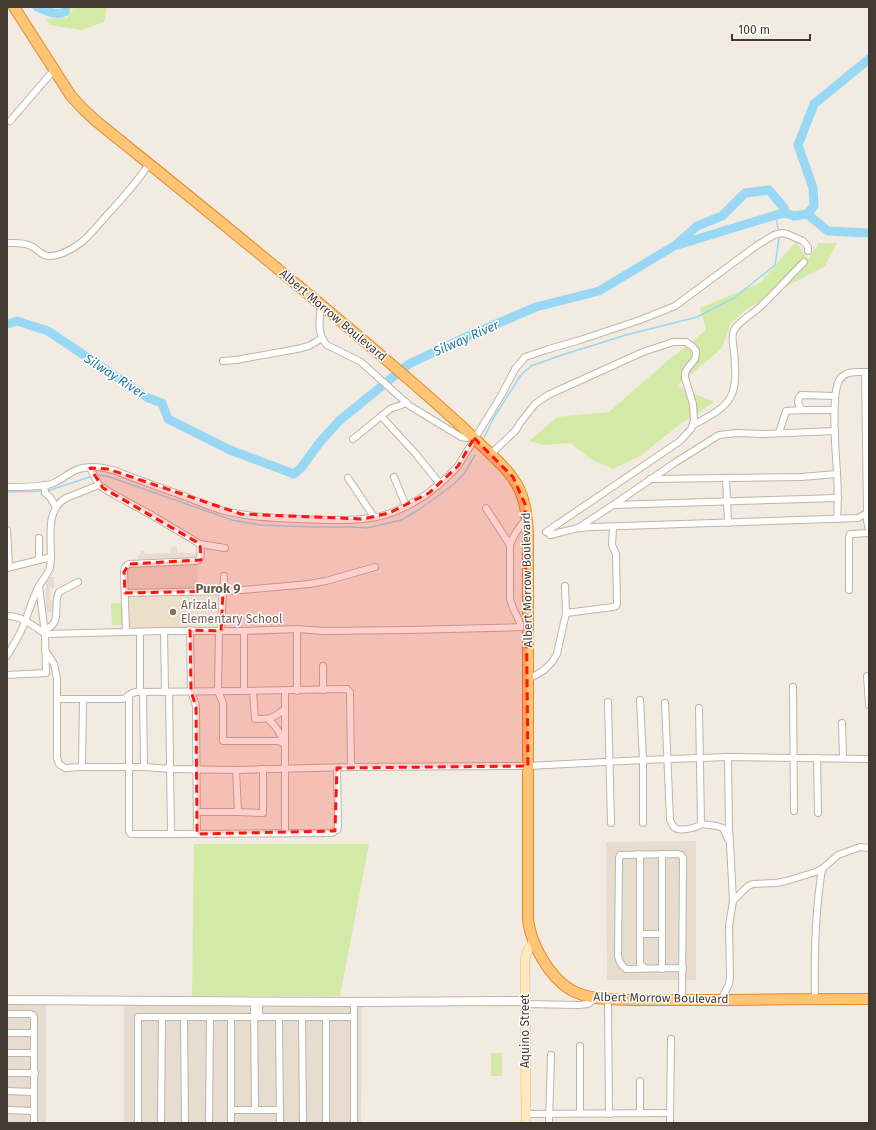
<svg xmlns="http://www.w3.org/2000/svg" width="876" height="1130" font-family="'Fira Sans',sans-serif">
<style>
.residential{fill:#e6dccf}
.education{fill:#ecdfca}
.green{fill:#d3e9a6}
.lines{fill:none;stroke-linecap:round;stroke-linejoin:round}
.stream{stroke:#98d8f4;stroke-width:1.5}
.river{stroke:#98d8f4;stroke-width:9}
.minor-casing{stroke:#c0b4a6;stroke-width:8}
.tertiary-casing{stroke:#c0b4a6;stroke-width:10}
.secondary-casing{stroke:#d8bd8f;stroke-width:10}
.trunk-casing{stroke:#e58b27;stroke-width:12}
.minor{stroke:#fff;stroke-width:6}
.tertiary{stroke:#fff;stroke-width:8}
.secondary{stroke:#ffe8be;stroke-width:9}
.trunk{stroke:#ffc576;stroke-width:10}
.marked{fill:#ff150b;fill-opacity:0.2;stroke:#ff150b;stroke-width:3;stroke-dasharray:8 5;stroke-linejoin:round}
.education-dot{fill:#8d6e63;stroke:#fff;stroke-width:1.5}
.labels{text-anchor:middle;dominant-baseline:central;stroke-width:3;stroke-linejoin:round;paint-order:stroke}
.street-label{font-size:12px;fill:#433a32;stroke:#fff}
.education-label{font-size:12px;fill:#785e54;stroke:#fff;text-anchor:start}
.water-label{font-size:13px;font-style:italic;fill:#247ba3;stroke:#fff}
.neighbourhood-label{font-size:13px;font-weight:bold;fill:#665748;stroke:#fff}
</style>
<rect width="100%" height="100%" fill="#f2ebe1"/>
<g class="residential">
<polygon points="177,546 177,553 200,553 197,560 198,589 127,592 126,567 135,567 134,560 138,560 138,555 141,555 141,551 144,551 145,554 171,553 171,547"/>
<polygon points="46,577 54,577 54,588 50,588 50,600 55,600 56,612 46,612"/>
<polygon points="696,841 696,980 607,980 606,842"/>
<polygon points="7,1004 46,1005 46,1123 7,1123"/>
<polygon points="124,1005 362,1005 361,1123 124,1123"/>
</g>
<polygon class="education" points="219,592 219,628 128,630 127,595"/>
<g class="green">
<polygon points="74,7 107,7 104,22 82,30 50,25 46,19 67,18"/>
<polygon points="796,242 808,260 819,243 837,243 825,266 778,291 747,309 730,324 722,348 677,386 714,402 675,428 640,456 613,469 591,459 571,443 543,445 529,441 557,417 609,412 665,363 706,330 700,308 760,283"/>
<polygon points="111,603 124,603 124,625 112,625"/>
<polygon points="194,844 369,844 340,996 192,996"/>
<polygon points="502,1053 502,1076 491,1076 491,1053"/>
</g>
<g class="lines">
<g class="stream">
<polyline points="776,215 778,229"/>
<polyline points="484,438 493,419 521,375 531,366 562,355 626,335 697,317 734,298 775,265 779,238"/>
<polyline points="97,475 107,476 232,520 261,525 313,527 351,527 367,528 401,520 420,509 454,484 464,474 475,455"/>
<polyline points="47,491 93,476"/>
<polyline points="7,492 43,491"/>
</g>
<g class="river">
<path d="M37 7C46 11 56 16 65 12L66 7"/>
<polyline points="807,214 828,231 869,233"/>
<polyline points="677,244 697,226 722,216 745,193 769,190 784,208 785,213"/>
<polyline points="7,324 17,321 48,331 148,398 162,403 168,419 230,450 294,474 301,468 320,442 340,420 409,364 466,337 536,307 599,291 674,246 776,215 785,213 794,216 807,214 814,206 813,188 798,145 814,104 869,59"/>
</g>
<defs>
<g id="minor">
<polyline points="10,121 54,70"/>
<path d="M7 243C15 243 24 242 31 246 38 249 41 256 49 256 61 256 74 248 83 241 92 233 100 223 108 214 123 198 137 182 149 164"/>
<path d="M321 304C320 318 316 334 327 345L361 362 410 406 461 437 467 438 473 436"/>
<polyline points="223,361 236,360 297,349 309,346 322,338"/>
<path d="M802 410C798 405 796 400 801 395L834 396"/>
<polyline points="381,416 415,453 440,484"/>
<path d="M693 425C734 404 738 397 734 351 733 344 731 336 734 330 740 320 753 314 761 306 776 292 790 276 804 262"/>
<polyline points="779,433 785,414 786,411 802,410 834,410"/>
<path d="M353 439 390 409C395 406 401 407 406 402"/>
<polyline points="491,454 516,430 520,423 535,404 548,395 643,352 673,342 686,342 693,347 696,351 696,354 695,359 687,369 685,373 685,378 693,404 694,421 691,429 680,441 546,532"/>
<path d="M90 468 99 485 103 488 113 494 155 517 200 544C200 550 203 558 197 561L129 564C125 566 124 568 124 572L126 632"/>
<polyline points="394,477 406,506"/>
<polyline points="348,478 374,517"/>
<polyline points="726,478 728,523"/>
<polyline points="650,479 801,477 837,474"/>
<polyline points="44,485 45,493 50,497 56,507"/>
<path d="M7 487C19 487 40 487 51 484 60 481 67 474 76 470 88 465 103 467 116 471 138 480 161 488 184 496 196 501 208 506 221 510 247 517 272 518 299 519 320 520 342 521 363 519 400 516 434 493 458 466L502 394 515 369 525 357 549 349 577 341 640 320 675 306 756 246 774 235 782 233 787 234 803 241 808 247V251"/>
<polyline points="613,505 676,462 719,435 737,433 764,434 835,431"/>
<polyline points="486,508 510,545"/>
<polyline points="867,513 867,521 869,529"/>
<path d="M837 519C838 504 838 489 837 473 836 455 830 393 840 379 846 371 855 372 865 372"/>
<polyline points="578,528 613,505 838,498"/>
<polyline points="7,530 9,567"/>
<polyline points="550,535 578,528 593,527 858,518 867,513 865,372 869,372"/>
<polyline points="39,538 39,560"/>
<polyline points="200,544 225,548"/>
<polyline points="7,568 51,557"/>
<polyline points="39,586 45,634 164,631 244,631 297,629 324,631 408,630 528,627"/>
<polyline points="849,590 849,537 850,534 852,534 869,533"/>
<polyline points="125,593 223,591 224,576"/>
<polyline points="566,613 613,607 616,606 617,603 616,554 612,545 613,527"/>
<path d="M7 616C20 615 34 626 44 633"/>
<path d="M522 627 513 608 510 599V545C513 535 520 526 527 518"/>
<polyline points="297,629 297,691"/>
<path d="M44 630C64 623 52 606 59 592L78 582"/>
<polyline points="190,630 191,691 195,702 196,707 197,834"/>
<polyline points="164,631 165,692"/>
<polyline points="219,631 218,691 223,703 223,741 279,741 285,744"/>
<polyline points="221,631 223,591 242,590 309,584 326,581 375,567"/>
<polyline points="244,631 244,691"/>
<polyline points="45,650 54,664 57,679 57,699"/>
<path d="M7 656C12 647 18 638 22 629 28 615 32 599 39 586 43 579 48 574 50 567 54 545 42 512 66 498L99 485"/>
<polyline points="323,666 323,690"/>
<polyline points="7,675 46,673 45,634"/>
<polyline points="867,676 869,705"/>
<polyline points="528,678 536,675 544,670 552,662 557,654 566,613 565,586"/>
<polyline points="793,687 794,811"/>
<path d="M253 691 255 719C271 719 272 719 285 709"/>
<polyline points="140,692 140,632"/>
<polyline points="143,692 144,767"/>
<polyline points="169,692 171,834 332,833 337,830 338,827 337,768"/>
<polyline points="129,695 129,832 131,834 171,834"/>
<polyline points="640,700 643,760 643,823"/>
<polyline points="608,702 611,823"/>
<path d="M665 703 670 820C671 821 672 825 673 826 678 833 696 828 701 824L717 826 723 828 728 839"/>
<polyline points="699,708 701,824"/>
<path d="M268 719C275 725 280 732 283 741"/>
<polyline points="842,723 843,758"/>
<polyline points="817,758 818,813"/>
<polyline points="82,767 83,700"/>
<path d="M351 767 350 692 347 689 244 691 137 692C129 692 129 698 122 699H57V758L59 764 65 768 82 767H144L171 769 236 770 351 767 528 766 643 760 728 757 869 759"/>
<polyline points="197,812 238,812 236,770"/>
<polyline points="238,812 263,813 263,769"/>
<polyline points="285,833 285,691"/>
<polyline points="640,854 640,964 645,968"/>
<polyline points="662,854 662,969"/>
<polyline points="733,901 748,886 753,884 776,883 786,881 816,872 822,869 838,855 860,847 869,848"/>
<polyline points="640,934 661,934"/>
<polyline points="608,999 609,1114"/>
<path d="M815 999C814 955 815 912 822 869"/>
<path d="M682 1000 683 858 681 855 678 854 620 855 619 858 618 956C619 962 621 965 626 969L683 968"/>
<polyline points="721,1000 729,984 730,978 729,926 733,901 730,844 729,828 728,757"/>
<polyline points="254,1001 255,1110"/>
<polyline points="525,1004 579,1005 588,1004 596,998"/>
<polyline points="7,1014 30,1014 33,1015 34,1018 34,1123"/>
<polyline points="184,1017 185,1123"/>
<polyline points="231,1017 231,1123"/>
<polyline points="259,1017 259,1001"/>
<polyline points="279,1017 280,1123"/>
<polyline points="302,1017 303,1123"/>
<polyline points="326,1017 326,1123"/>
<polyline points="7,1033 34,1033"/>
<polyline points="580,1046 580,1113"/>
<polyline points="7,1053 34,1053"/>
<polyline points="7,1073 35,1073"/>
<polyline points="640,1081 640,1113"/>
<polyline points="7,1091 34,1092"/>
<polyline points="7,1110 34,1111"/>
<polyline points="231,1110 280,1110"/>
<polyline points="526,1114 670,1113"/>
<polyline points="138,1123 138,1017 354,1017"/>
<polyline points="161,1123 162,1017"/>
<polyline points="209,1123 210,1017"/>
<polyline points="354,1123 354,1002"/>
<polyline points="549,1123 551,1055"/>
<polyline points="670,1123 671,1039"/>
</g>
<polyline id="tertiary" points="7,1000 354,1002 525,1001"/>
<path id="secondary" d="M526 1123 525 961C526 953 528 947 534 942"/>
<path id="trunk" d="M14 7 71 96 83 109 96 121C195 201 295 281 391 364 421 390 452 416 480 444 491 454 503 465 512 477 525 494 527 514 528 535V920C531 944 549 977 571 990 591 1001 616 999 639 1000 666 1000 693 1000 721 1000 770 999 820 999 869 999"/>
</defs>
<use href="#minor" class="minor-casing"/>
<use href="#tertiary" class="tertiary-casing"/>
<use href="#secondary" class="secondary-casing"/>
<use href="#trunk" class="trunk-casing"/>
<use href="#minor" class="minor"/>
<use href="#tertiary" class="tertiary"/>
<use href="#secondary" class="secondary"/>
<use href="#trunk" class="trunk"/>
</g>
<path class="marked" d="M474 438 513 477 525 504 528 766 337 768 335 831 197 834 196 707 191 691 190 630 221 631 223 591 125 593 124 572 129 564 201 560 200 544 103 488 90 468 108 469 241 514 363 519 389 513 429 493 458 466Z"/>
<circle class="education-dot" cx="173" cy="612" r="4"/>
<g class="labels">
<g class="street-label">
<text transform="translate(333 315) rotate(40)">Albert Morrow Boulevard</text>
<text transform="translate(527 580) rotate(-91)">Albert Morrow Boulevard</text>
<text transform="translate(661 998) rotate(1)">Albert Morrow Boulevard</text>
<text transform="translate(525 1031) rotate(-90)">Aquino Street</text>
</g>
<g class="education-label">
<text x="181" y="605">Arizala<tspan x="181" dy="14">Elementary School</tspan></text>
</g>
<g class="water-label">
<text transform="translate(466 338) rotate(-24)">Silway River</text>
<text transform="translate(115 376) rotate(33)">Silway River</text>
</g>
<g class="neighbourhood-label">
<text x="218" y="588">Purok 9</text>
</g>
</g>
<rect width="876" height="1130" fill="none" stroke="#433a32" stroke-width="16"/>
<path d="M732 34v6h78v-6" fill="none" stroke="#433a32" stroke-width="2"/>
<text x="738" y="34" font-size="12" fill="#433a32" stroke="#ffffff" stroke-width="3" paint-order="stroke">100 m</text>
</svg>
